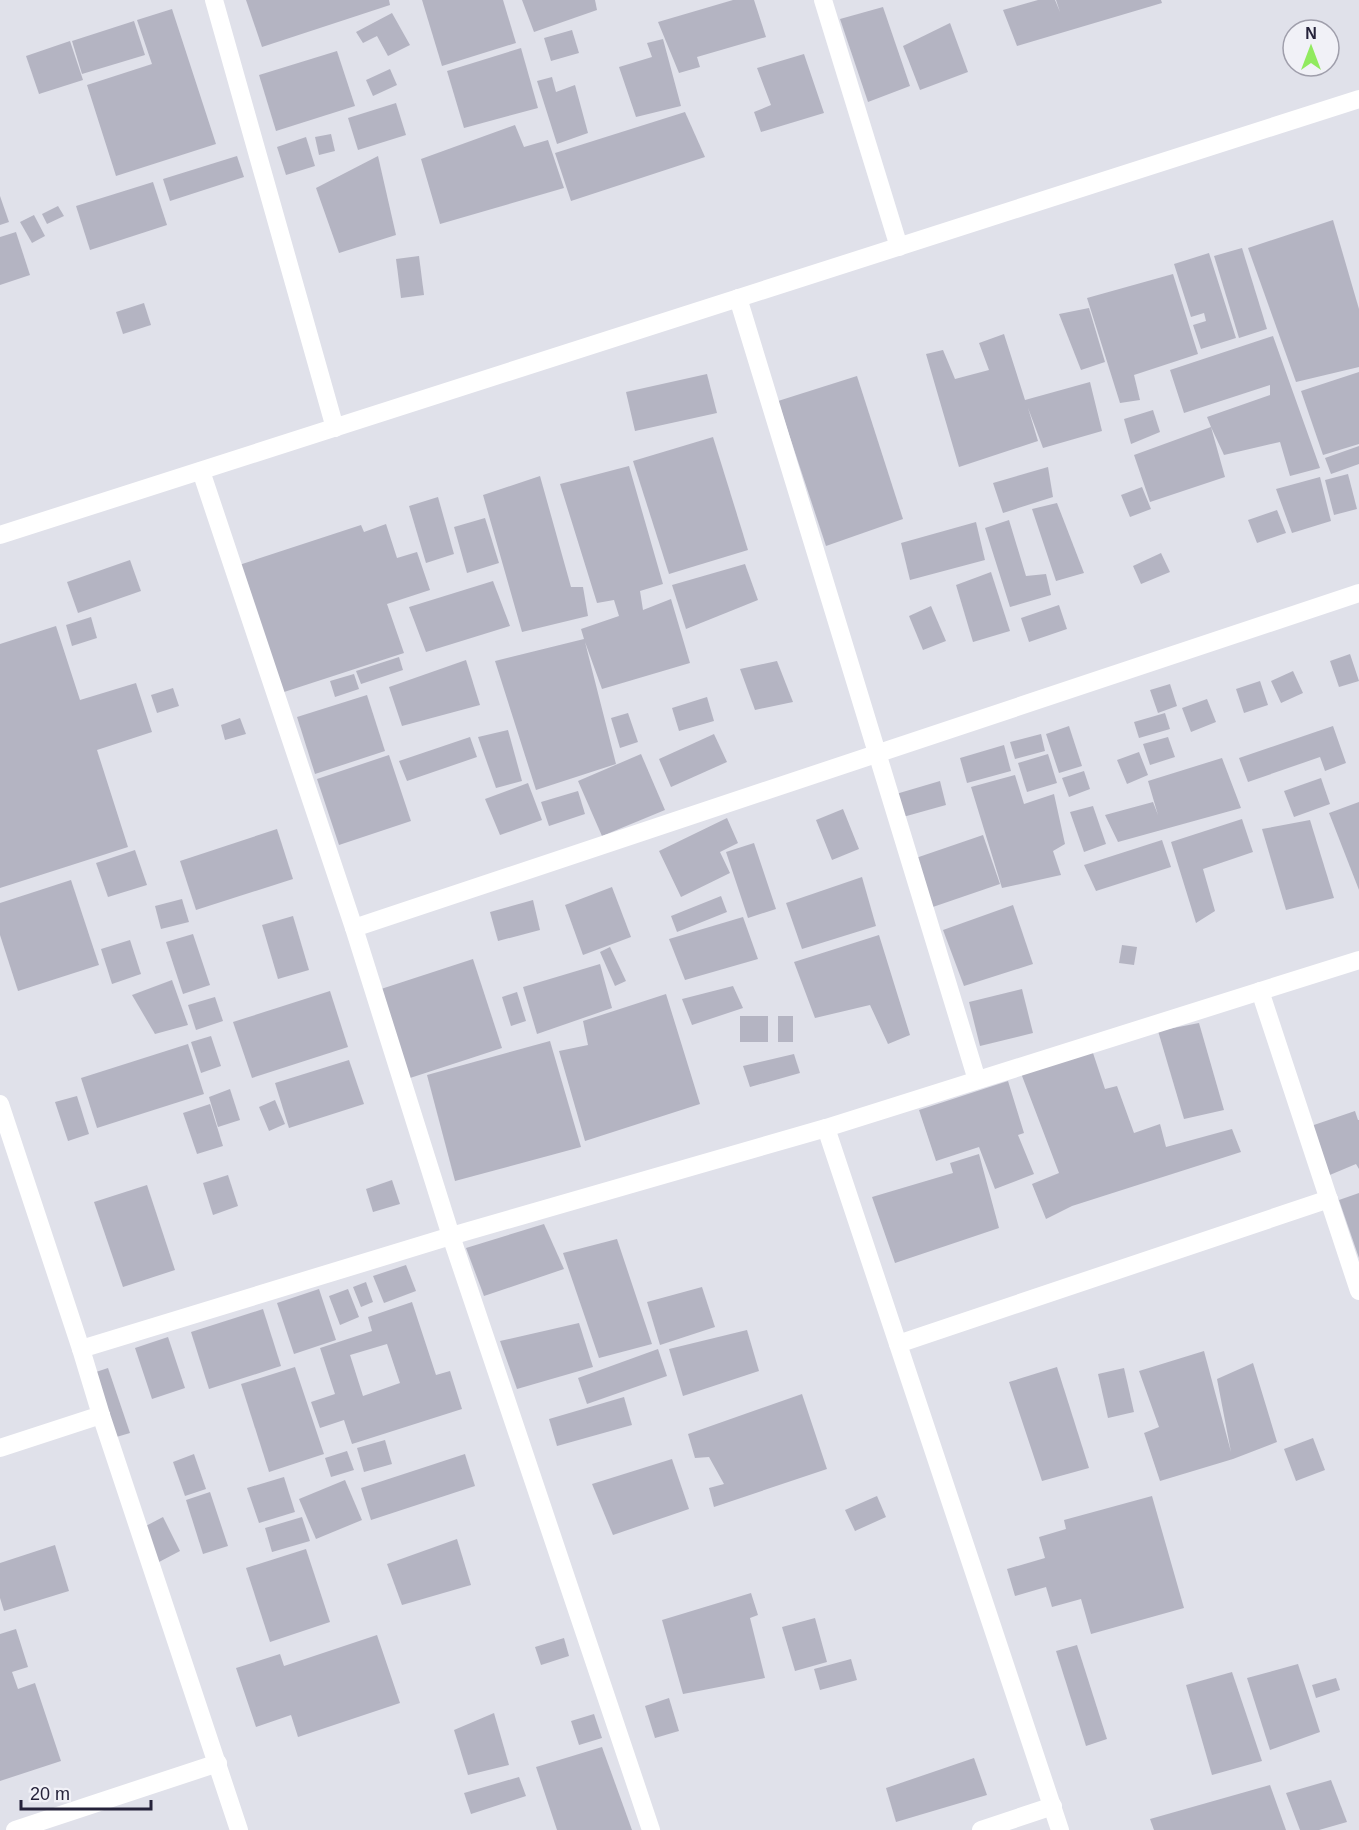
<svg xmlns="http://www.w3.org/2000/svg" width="1359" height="1830" font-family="Arial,sans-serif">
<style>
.building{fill:#b4b4c2;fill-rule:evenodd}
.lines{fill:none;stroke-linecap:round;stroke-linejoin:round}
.minor{stroke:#fff;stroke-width:18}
</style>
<rect width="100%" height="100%" fill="#e0e1ea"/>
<g class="building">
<polygon points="246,0 389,0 390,5 262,47"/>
<polygon points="422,0 503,0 516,43 442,66"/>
<polygon points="522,0 595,0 597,10 534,32"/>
<polygon points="733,0 754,0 766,37 697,57 700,67 679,73 658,22"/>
<polygon points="1038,0 1055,0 1060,12 1056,0 1161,0 1162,3 1017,46 1003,10"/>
<polygon points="883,7 910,86 868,102 840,19"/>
<polygon points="172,9 216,144 116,176 87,85 152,64 137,20"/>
<polygon points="392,13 410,45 388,56 377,36 363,43 356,32"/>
<polygon points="134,21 145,55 82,74 72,41"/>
<polygon points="950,23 968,72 920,90 903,46"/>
<polygon points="572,30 579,53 551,61 544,38"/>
<polygon points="663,39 681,106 636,117 619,67 652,57 647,43"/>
<polygon points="70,41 83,80 39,94 26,56"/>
<polygon points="521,48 538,108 464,128 447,71"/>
<polygon points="337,51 355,106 276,131 259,75"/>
<polygon points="804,54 824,113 761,132 754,112 771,105 757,68"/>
<polygon points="390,69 397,85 373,96 366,80"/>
<polygon points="552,77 556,92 575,85 588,133 557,144 537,81"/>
<polygon points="396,103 406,135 358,150 348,118"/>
<polygon points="685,112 705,157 571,201 555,153"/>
<polygon points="515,125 524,147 548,140 564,188 440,224 421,159"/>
<polygon points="331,134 335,151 319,155 315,137"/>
<polygon points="306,137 315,166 286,175 277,147"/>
<polygon points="237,156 244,177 170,201 163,179"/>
<polygon points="378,156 396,235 339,253 316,188"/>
<polygon points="153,182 167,225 90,250 76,206"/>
<polygon points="0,196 9,222 0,225"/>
<polygon points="58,206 64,216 47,224 42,214"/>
<polygon points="34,215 45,236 32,243 20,222"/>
<polygon points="1333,220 1359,309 1359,367 1296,382 1248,248"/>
<polygon points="16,232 30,275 0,285 0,237"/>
<polygon points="1242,248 1267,329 1239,338 1214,256"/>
<polygon points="1209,253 1236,338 1201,349 1193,325 1206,321 1204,313 1191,317 1174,264"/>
<polygon points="419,256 424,295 401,298 396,259"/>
<polygon points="1173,274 1198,354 1134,375 1140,400 1120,403 1087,298"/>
<polygon points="144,303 151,325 123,334 116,312"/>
<polygon points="1089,308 1105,362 1081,370 1059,314"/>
<polygon points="1004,334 1025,400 1090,382 1102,431 1043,448 1028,408 1038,441 959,467 926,354 943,350 955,379 989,370 979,343"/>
<polygon points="1273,336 1320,468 1290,476 1280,442 1224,455 1211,427 1225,477 1150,502 1134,455 1211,427 1207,417 1270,395 1270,385 1184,413 1170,370"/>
<polygon points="1359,372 1359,444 1323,455 1301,391"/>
<polygon points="707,374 717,413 635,431 626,392"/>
<polygon points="857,376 903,519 826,546 778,401"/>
<polygon points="1153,410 1160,432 1131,444 1124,419"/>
<polygon points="713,437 748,550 669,574 633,461"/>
<polygon points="1359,446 1359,464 1331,474 1325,458"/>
<polygon points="629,466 663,584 640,591 643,610 671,599 690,663 602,689 585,642 616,764 536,790 495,661 584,639 581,629 619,616 614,600 597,603 560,484"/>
<polygon points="1048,467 1053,497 1003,513 993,483"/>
<polygon points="1348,474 1357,509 1334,515 1325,480"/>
<polygon points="540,476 571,587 583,587 588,616 522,632 483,495"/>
<polygon points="1320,477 1331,521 1292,533 1276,489"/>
<polygon points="1142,487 1151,509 1130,517 1121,495"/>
<polygon points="438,497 454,554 426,563 409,506"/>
<polygon points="1057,503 1084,573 1056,581 1032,509"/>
<polygon points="1277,510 1286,533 1257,543 1248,520"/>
<polygon points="485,518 499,563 467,573 454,527"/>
<polygon points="1009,520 1026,576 1046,574 1051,595 1010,607 985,528"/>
<polygon points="976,522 985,560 910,580 901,543"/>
<polygon points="386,524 397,558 417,552 430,590 387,604 404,653 281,693 239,565 361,525 364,532"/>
<polygon points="1161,553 1170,572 1141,584 1133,566"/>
<polygon points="130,560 141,591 78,613 67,582"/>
<polygon points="745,564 758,600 686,629 672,585"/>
<polygon points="991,572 1010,631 973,642 956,585"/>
<polygon points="493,581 510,626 426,652 409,607"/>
<polygon points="1059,605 1067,629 1029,642 1021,618"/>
<polygon points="931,606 946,641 923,650 909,616"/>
<polygon points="91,617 97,638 72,646 66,625"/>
<polygon points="56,626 80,700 136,683 152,732 97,750 128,847 0,888 0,644"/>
<polygon points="1350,654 1359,681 1339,687 1330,661"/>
<polygon points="399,657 403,670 361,684 356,671"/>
<polygon points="466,660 480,705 402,726 389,687"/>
<polygon points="777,661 793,702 755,710 740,669"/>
<polygon points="1293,671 1303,693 1281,703 1271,681"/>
<polygon points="354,674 359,689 335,697 330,681"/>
<polygon points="1260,681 1268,705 1244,713 1236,689"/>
<polygon points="1170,684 1177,706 1158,713 1150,690"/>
<polygon points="173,688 179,706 157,713 151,695"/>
<polygon points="367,695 385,751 315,774 297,717"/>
<polygon points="707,697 714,721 679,731 672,708"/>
<polygon points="1207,699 1216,722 1191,732 1182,708"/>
<polygon points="628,713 638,742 620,748 611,718"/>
<polygon points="1165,713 1170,729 1139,738 1134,722"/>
<polygon points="240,718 246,734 225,740 221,725"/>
<polygon points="1069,726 1082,766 1059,773 1046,734"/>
<polygon points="1333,726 1346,763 1325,771 1320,757 1248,782 1239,758"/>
<polygon points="508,730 522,781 496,788 478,737"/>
<polygon points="714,734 727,762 671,787 659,759"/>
<polygon points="1041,734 1045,751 1015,759 1010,742"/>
<polygon points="470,737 477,757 407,781 399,761"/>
<polygon points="1168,737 1175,757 1150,765 1143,744"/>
<polygon points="1004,745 1011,771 967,783 960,758"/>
<polygon points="1139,752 1148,775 1127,784 1117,760"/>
<polygon points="641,754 665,810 602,836 578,781"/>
<polygon points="1048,754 1057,783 1027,792 1018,763"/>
<polygon points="389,755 411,821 339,845 317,779"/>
<polygon points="1222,758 1241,808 1118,842 1105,815 1153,802 1158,815 1148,781"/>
<polygon points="1084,771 1090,789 1069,797 1062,778"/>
<polygon points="1015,775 1024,804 1054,794 1065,844 1053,851 1061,875 1002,888 971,787"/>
<polygon points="1321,778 1330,804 1294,817 1284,791"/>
<polygon points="940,781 946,805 903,817 896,794"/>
<polygon points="528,783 542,820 500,835 485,799"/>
<polygon points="578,791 585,814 549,826 541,802"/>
<polygon points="1359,802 1359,890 1329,813"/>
<polygon points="1093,806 1106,844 1084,852 1070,812"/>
<polygon points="843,809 859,849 832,860 816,820"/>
<polygon points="727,818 738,843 720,852 730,873 681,897 659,851"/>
<polygon points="1242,819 1253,852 1203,869 1215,911 1196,923 1171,842"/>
<polygon points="1310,820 1334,898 1286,910 1262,829"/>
<polygon points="277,829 293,879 196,910 180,861"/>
<polygon points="983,835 1000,884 927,909 910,860"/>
<polygon points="1162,840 1171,867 1096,891 1084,865"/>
<polygon points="754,843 776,909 748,918 726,852"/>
<polygon points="135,850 147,885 108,897 96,863"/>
<polygon points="862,877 876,926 802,949 786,903"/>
<polygon points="71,880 99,965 18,991 0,935 0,903"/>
<polygon points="612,887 631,937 583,955 565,905"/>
<polygon points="721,896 727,912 677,932 671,916"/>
<polygon points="182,899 189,922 161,929 155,906"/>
<polygon points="533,900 540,930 498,941 490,912"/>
<polygon points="1013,905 1033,964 964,986 943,930"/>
<polygon points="293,916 309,970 278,979 262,925"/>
<polygon points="743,917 758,959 685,980 669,939"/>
<polygon points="193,934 210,985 183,994 166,942"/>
<polygon points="879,935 910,1035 888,1044 870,1005 815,1018 794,962"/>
<polygon points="130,940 141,974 112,984 101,949"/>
<polygon points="1122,945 1137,947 1134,965 1119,963"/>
<polygon points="610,947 626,981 615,986 600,952"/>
<polygon points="473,959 502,1048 407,1079 378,990"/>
<polygon points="600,964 612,1008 537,1034 523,987"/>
<polygon points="172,980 188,1025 155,1034 132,995"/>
<polygon points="733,986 743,1008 692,1025 682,999"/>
<polygon points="1022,989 1033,1033 980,1046 969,1002"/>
<polygon points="330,991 348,1047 252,1078 233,1022"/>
<polygon points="517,992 526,1021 511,1026 502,997"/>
<polygon points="666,994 700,1104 585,1141 559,1051 588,1045 583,1021"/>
<polygon points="215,997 223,1021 196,1030 188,1005"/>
<rect x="740" y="1016" width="28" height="26"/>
<rect x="778" y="1016" width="15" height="26"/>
<polygon points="1199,1023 1224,1110 1184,1119 1158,1031"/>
<polygon points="211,1036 221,1066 201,1073 191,1042"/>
<polygon points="550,1041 581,1147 455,1181 427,1075"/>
<polygon points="188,1044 204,1094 97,1128 81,1078"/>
<polygon points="1091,1047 1105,1089 1117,1086 1134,1133 1160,1124 1166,1147 1232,1129 1241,1152 1072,1206 1046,1219 1032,1184 1059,1173 1019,1068"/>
<polygon points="794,1054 800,1073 750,1087 743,1066"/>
<polygon points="349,1060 364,1104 289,1128 275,1083"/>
<polygon points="1008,1081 1024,1133 1018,1135 1034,1174 995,1189 979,1147 936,1161 919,1110"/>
<polygon points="230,1089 240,1120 218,1127 209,1097"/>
<polygon points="77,1096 89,1134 68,1141 55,1102"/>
<polygon points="275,1100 285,1124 269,1131 259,1107"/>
<polygon points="210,1104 223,1146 197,1154 183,1113"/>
<polygon points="1355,1111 1358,1120 1359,1120 1359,1169 1356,1164 1325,1177 1308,1127"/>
<polygon points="979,1154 999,1228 895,1263 872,1197 953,1173 950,1163"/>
<polygon points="228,1175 238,1206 213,1215 203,1183"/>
<polygon points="392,1180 400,1204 373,1212 366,1189"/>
<polygon points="147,1185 175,1270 123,1287 94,1202"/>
<polygon points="1359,1193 1359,1258 1339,1200"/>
<polygon points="544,1224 564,1269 484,1296 466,1248"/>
<polygon points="617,1239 652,1344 599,1358 563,1253"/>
<polygon points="406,1265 416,1291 384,1303 373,1276"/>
<polygon points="366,1282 373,1302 361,1307 353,1287"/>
<polygon points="702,1287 715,1327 660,1345 647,1302"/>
<polygon points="319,1289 336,1340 294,1354 277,1303"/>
<polygon points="348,1289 359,1317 340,1325 329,1296"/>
<path d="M412 1302 436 1375 450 1371 462 1409 352 1444 344 1420 320 1428 311 1402 335 1394 320 1348 372 1331 368 1317ZM387 1344 400 1383 363 1396 350 1355Z"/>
<polygon points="263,1309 281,1366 209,1389 191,1332"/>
<polygon points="579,1323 593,1367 517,1389 500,1341"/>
<polygon points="747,1330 759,1371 683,1396 669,1349"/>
<polygon points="168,1337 185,1388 152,1399 135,1348"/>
<polygon points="658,1349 667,1376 587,1404 578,1378"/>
<polygon points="1204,1351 1231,1452 1217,1379 1253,1363 1277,1442 1233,1459 1160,1481 1144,1433 1159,1427 1139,1371"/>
<polygon points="295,1367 324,1454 269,1472 241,1384"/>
<polygon points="1057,1367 1089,1468 1042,1481 1009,1382"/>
<polygon points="108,1368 130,1433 113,1438 90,1374"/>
<polygon points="1124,1368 1134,1412 1108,1418 1098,1374"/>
<polygon points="802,1394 827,1469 714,1507 709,1488 724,1484 709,1457 695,1458 688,1434"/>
<polygon points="624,1397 632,1425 557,1446 549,1419"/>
<polygon points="1313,1438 1325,1470 1296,1481 1284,1449"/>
<polygon points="385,1440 392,1464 364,1472 357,1448"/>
<polygon points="347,1451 354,1470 331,1477 325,1458"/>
<polygon points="194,1454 206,1489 185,1496 173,1462"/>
<polygon points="465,1454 475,1486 371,1520 361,1488"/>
<polygon points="672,1459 689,1509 613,1535 592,1484"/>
<polygon points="284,1477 295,1512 259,1523 247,1488"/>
<polygon points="345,1480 362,1520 316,1539 299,1499"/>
<polygon points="210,1492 228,1546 203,1554 186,1500"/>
<polygon points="877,1496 886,1517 855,1531 845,1510"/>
<polygon points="1152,1496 1184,1608 1091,1634 1081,1599 1052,1607 1046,1587 1015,1596 1007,1569 1045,1558 1039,1537 1066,1529 1064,1520"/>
<polygon points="163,1517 180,1551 159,1562 142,1528"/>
<polygon points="302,1517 310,1541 272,1552 265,1528"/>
<polygon points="457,1539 471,1585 402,1605 387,1564"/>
<polygon points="55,1545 69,1591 4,1611 0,1598 0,1563"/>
<polygon points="306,1549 330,1622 270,1642 246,1568"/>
<polygon points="751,1593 758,1615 750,1618 765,1678 683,1694 662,1620"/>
<polygon points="815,1618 827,1662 795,1671 782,1627"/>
<polygon points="16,1629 28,1667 12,1672 18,1689 35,1683 61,1761 0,1781 0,1634"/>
<polygon points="377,1635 400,1703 298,1737 291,1715 256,1727 236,1668 280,1654 284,1666"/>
<polygon points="564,1638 569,1656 541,1665 535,1647"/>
<polygon points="1077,1645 1107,1739 1086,1746 1056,1651"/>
<polygon points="851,1659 857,1680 820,1690 814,1669"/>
<polygon points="1298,1664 1320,1732 1270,1750 1247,1678"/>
<polygon points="1232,1672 1262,1761 1212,1775 1186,1685"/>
<polygon points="1336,1678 1340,1690 1316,1698 1312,1685"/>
<polygon points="669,1698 679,1731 655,1738 645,1706"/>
<polygon points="494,1713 509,1765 468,1775 454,1730"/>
<polygon points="594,1714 602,1738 579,1745 571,1721"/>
<polygon points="602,1747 632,1830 557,1830 536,1767"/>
<polygon points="974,1758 987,1795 896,1822 886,1788"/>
<polygon points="519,1777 526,1796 471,1814 464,1793"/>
<polygon points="1331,1780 1347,1822 1319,1830 1300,1830 1286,1793"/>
<polygon points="1270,1785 1286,1830 1154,1830 1150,1819"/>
</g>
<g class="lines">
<g class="minor">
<polyline points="214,0 335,428"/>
<polyline points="823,0 899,247"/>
<polyline points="738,298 977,1080"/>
<polyline points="201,471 354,928 451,1236 651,1830"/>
<polyline points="0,535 1359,99"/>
<polyline points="354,928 1359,593"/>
<polyline points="1260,991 1359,1291"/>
<polyline points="0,1104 81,1349 101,1415 239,1830"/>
<polyline points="826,1128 1060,1830"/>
<polyline points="898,1344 1329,1199"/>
<polyline points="81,1349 451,1236 826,1128 1359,960"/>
<polyline points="0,1448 101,1415"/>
<polyline points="15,1830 218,1763"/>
<polyline points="981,1830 1053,1806"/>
</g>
</g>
<g transform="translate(1311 48)"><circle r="28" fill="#f1f1f7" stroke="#9f9eab" stroke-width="1.5"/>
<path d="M0-4.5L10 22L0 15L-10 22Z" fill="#91ea5f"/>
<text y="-9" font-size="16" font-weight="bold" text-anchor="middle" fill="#25223a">N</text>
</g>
<path d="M21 1800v9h130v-9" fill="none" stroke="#25223a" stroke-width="3"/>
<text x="30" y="1800" font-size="18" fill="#25223a" stroke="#f1f1f7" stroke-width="4.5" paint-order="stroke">20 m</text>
</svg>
